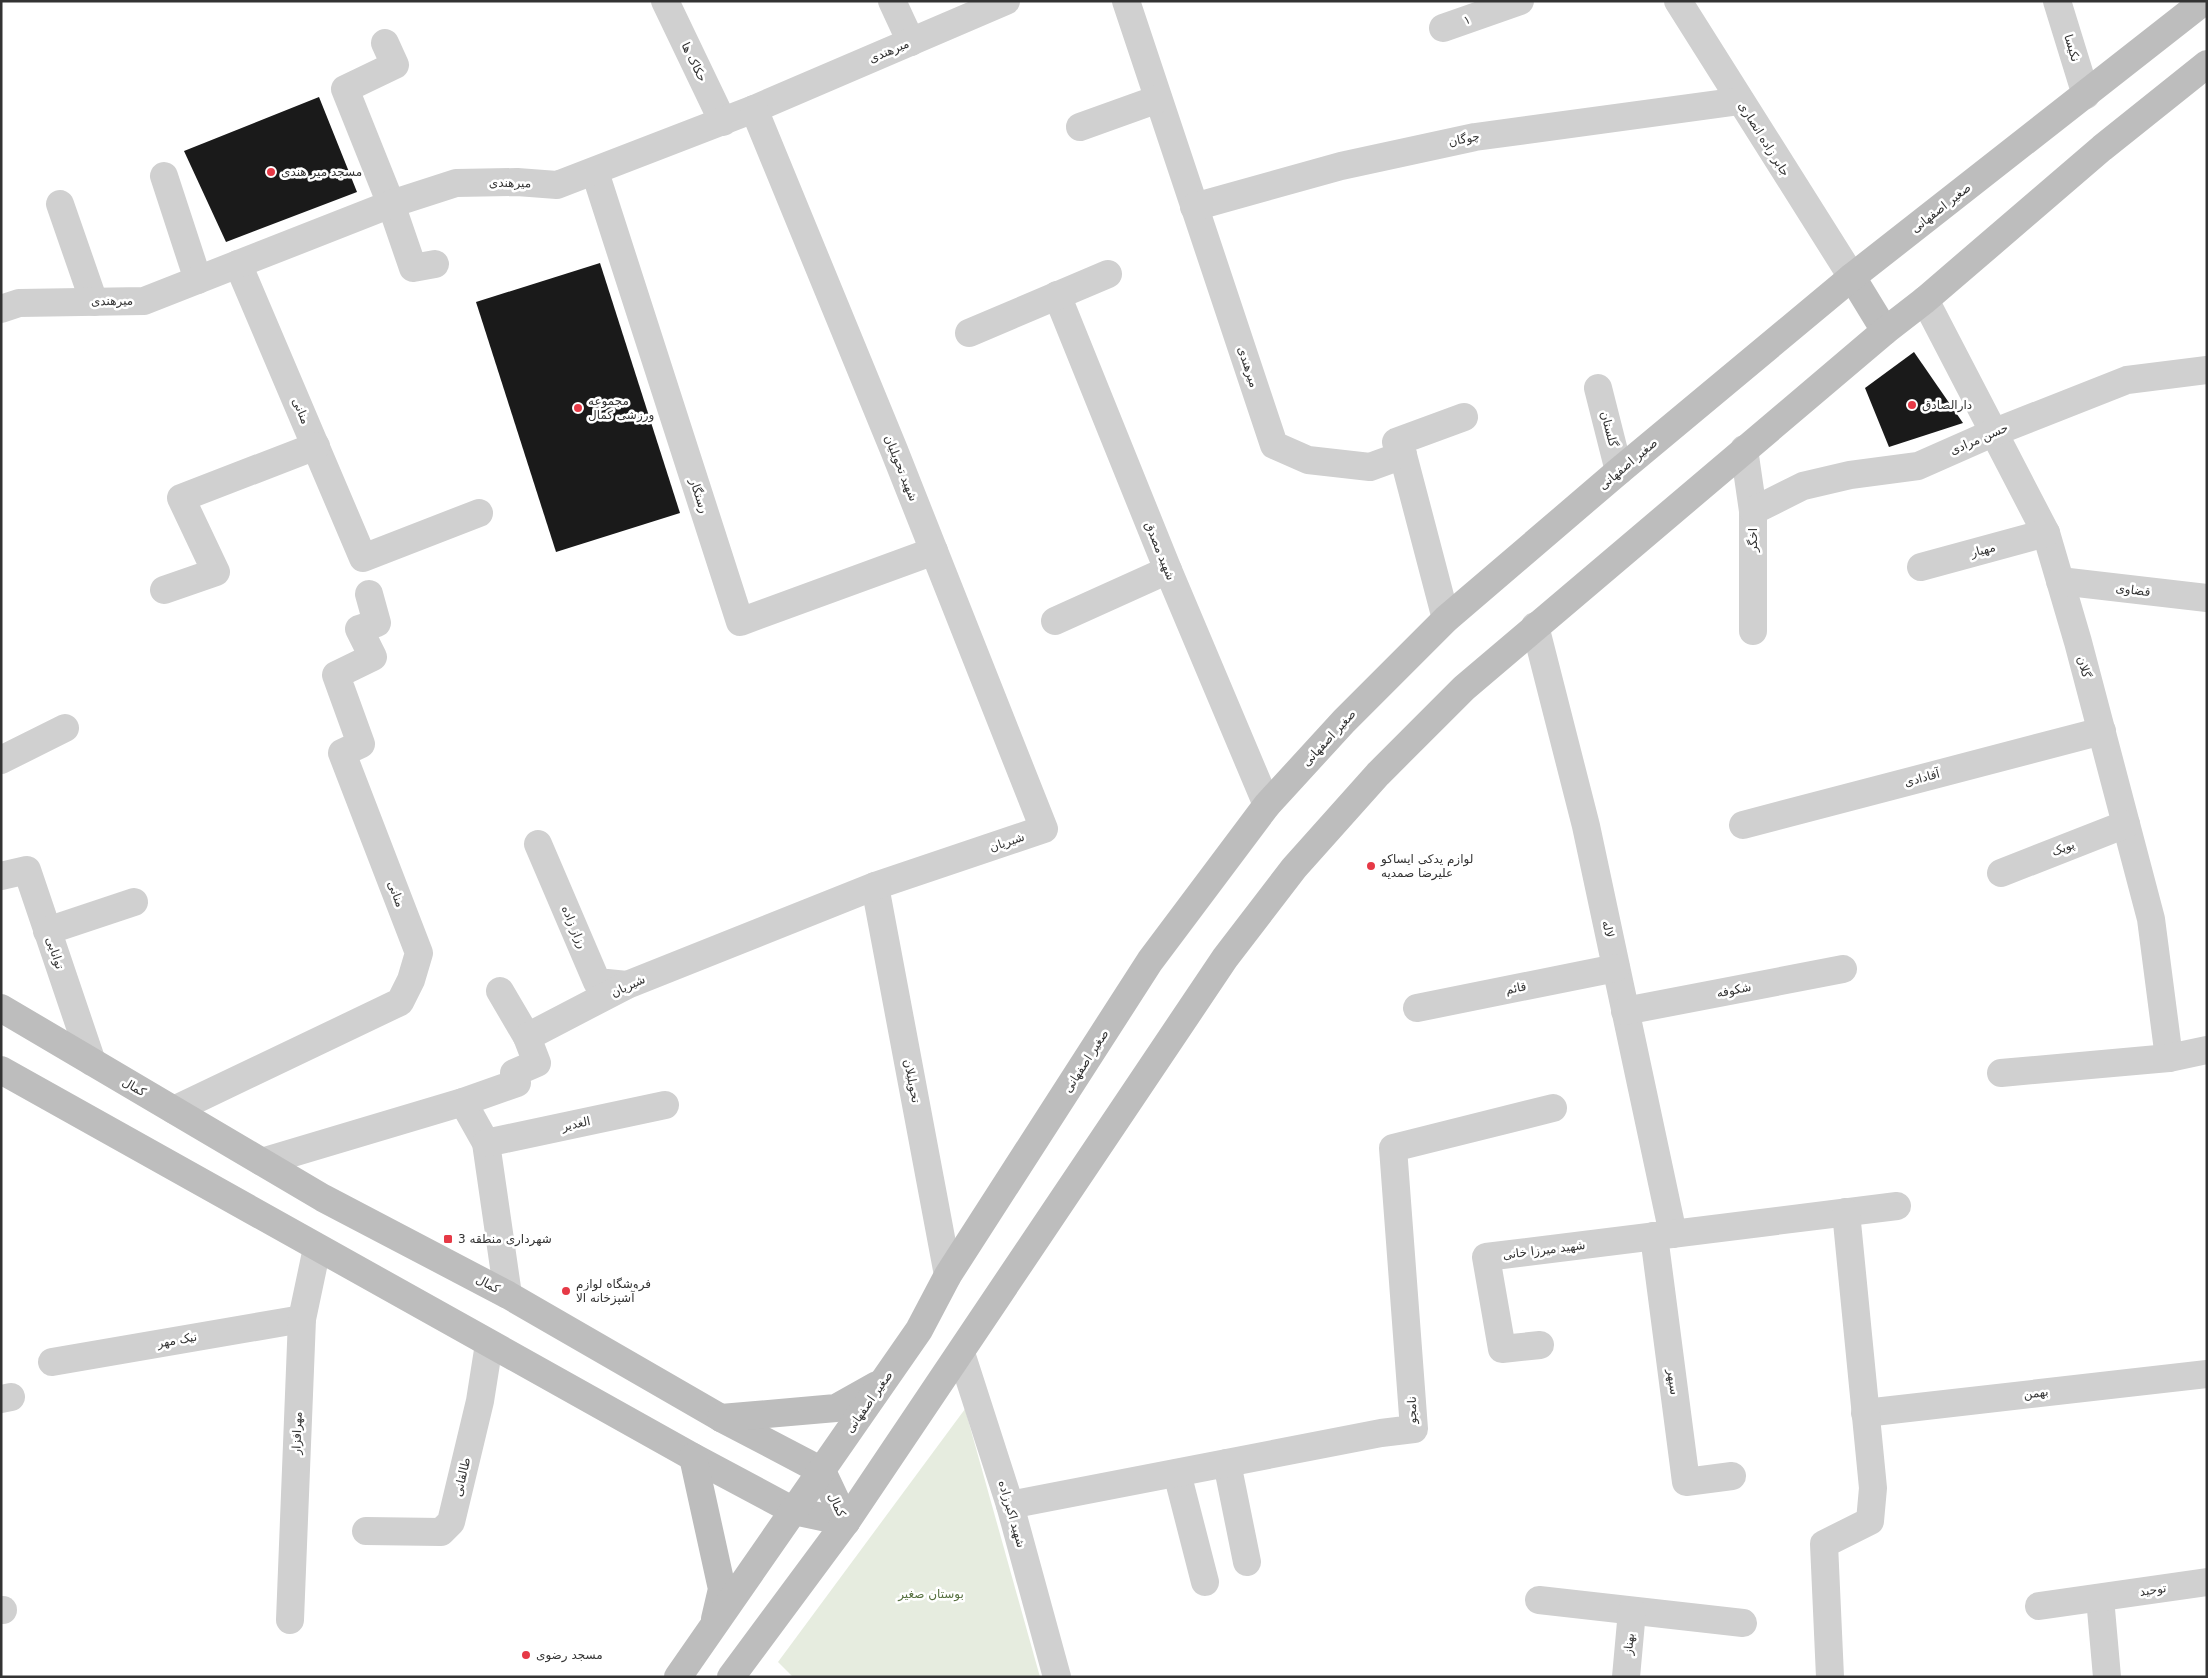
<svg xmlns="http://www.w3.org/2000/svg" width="2208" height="1678" font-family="'DejaVu Sans',Vazirmatn,sans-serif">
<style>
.green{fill:#e6ecdf}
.building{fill:#1a1a1a}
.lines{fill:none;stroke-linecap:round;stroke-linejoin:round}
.minor{stroke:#d0d0d0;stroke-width:28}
.secondary{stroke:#bdbdbd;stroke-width:28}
.poi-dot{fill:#e63946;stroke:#fff;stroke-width:2}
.labels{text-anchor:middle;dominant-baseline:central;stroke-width:5;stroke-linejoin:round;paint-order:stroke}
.street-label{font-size:12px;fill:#333;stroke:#fff}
.poi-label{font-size:12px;fill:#333;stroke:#fff;text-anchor:start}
.park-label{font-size:12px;fill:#56703f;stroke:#fff}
</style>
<rect width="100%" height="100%" fill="#fff"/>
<polygon class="green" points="965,1409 1040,1677 793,1677 778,1662"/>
<g class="building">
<polygon points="319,97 357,192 226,242 184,151"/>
<polygon points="600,263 680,513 556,552 476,302"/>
<polygon points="1914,352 1963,423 1889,447 1865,388"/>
</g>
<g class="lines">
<g class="minor">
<polyline points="665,1 723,122"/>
<polyline points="892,1 911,42"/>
<polyline points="1126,1 1274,445 1308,460 1370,467 1403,455 1446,619"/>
<polyline points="1678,1 1852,277"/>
<polyline points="2057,1 2086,95"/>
<polyline points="1443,28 1520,1"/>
<polyline points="385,43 395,65 345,89 391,204 413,268 435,264"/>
<polyline points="1080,127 1158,99"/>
<polyline points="595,172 740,622 934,551"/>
<polyline points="164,176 198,280"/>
<polyline points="60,204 94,302"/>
<polyline points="1194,207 1341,166 1475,137 1740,101"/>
<polyline points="238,264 363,558 479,513"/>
<polyline points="1057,295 1168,570 1267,805"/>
<polyline points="1925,300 2046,533 2078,642 2151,919 2169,1058"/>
<polyline points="1,309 19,303 144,301 391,204 456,183 517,182 557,185 754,109 1006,1"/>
<polyline points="969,333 1108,274"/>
<polyline points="1598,388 1619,471"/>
<polyline points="1744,449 1753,511 1753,631"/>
<polyline points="1403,455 1396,442 1464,417"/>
<polyline points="1753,511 1803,486 1850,475 1918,466 1995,432 2127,380 2207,370"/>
<polyline points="1921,567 2046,533"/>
<polyline points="2060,581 2207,598"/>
<polyline points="164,590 216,572 181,498 316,446"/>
<polyline points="1055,621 1168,570"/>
<polyline points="1535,626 1586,826 1673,1234"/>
<polyline points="1,760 65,728"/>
<polyline points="1743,825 2102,731"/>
<polyline points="538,844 597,982 627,985"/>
<polyline points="2001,873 2126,824"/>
<polyline points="1,876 27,870 92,1062"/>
<polyline points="875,886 948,1275"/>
<polyline points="47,931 134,902"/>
<polyline points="500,991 527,1037"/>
<polyline points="1417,1008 1616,968"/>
<polyline points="1625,1011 1843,969"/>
<polyline points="2001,1073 2169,1058 2207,1050"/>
<polyline points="463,1102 486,1143 508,1295"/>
<polyline points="174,1110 400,1002 411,980 419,953 342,753 361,744 336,675 373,657 359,629 377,623 369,594"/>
<polyline points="486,1143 665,1105"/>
<polyline points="262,1162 463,1102 517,1083 514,1073 537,1063 527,1037 627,985 875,886 1044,829 894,450 754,109"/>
<polyline points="1654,1236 1686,1482 1732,1476"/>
<polyline points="1540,1345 1502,1349 1486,1257 1897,1206"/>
<polyline points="961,1353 1010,1505 1057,1677"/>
<polyline points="52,1362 302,1319"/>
<polyline points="1,1399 11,1397"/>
<polyline points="1865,1413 2207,1374"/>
<polyline points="1227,1463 1247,1562"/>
<polyline points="1177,1473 1205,1582"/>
<polyline points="1010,1505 1381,1433 1414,1429 1393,1148 1553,1108"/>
<polyline points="366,1531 441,1532 451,1522 480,1401 489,1344"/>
<polyline points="2100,1598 2107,1677"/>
<polyline points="1539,1600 1743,1623"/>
<polyline points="2039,1606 2207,1582"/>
<polyline points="1,1610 3,1610"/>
<polyline points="290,1620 302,1319 317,1248"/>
<polyline points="1626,1677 1632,1611"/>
<polyline points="1830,1677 1824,1544 1870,1521 1873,1488 1846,1212"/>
</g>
<g class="secondary">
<polyline points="1852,277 1885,331"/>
<polyline points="1,1008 323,1198 508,1295 721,1418 822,1471 846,1522"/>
<polyline points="1,1070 693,1457 794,1511 846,1522"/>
<polyline points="721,1418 836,1408 877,1385"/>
<polyline points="693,1457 722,1589 715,1619"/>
<polyline points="678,1677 919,1330 948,1275 1150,961 1267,805 1344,721 1446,619 1619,471 1852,277 2204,1"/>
<polyline points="731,1677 846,1522 1225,958 1294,868 1378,774 1464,688 1885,331 1925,300 2102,148 2207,64"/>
</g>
</g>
<g class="poi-dot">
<circle cx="271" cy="172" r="5"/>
<circle cx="1912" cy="405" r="5"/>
<circle cx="578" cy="408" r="5"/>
<circle cx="1371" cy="866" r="5"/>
<rect x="443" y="1234" width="10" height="10" rx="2.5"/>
<circle cx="566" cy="1291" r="5"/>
<circle cx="526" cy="1655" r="5"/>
</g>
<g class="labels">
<g class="street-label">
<text transform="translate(1467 20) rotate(-19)">۱</text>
<text transform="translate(2072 48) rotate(73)">نکیسا</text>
<text transform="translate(889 51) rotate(-23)">میرهندی</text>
<text transform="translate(694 62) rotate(64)">حکاک ها</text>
<text transform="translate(1464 139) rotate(-11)">چوگان</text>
<text transform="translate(1764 139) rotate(58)">جابر زاده انصاری</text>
<text transform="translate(510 183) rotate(1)">میرهندی</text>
<text transform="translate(1941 208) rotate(-38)">صغیر اصفهانی</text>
<text transform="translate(112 301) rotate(-1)">میرهندی</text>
<text transform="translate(1248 367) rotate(72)">میرهندی</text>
<text transform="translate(301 411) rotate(67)">منانی</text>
<text transform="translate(1609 429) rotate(75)">گلستان</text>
<text transform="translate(1979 439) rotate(-23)">حسن مرادی</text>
<text transform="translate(1628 464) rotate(-40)">صغیر اصفهانی</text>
<text transform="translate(901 468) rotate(68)">شهید تحویلیان</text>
<text transform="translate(699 496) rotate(72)">رستگار</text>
<text transform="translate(1753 540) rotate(-90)">اخگر</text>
<text transform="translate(1983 550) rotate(-15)">مهیار</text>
<text transform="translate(1160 551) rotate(68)">شهید مصدق</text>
<text transform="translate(2133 590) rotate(7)">قضاوی</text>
<text transform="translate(2084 667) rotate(75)">گلان</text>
<text transform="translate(1329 738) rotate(-47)">صغیر اصفهانی</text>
<text transform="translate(1922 778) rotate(-15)">آقادادی</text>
<text transform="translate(1007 842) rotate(-18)">شیریان</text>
<text transform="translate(2063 848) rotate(-21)">پوپک</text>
<text transform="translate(396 894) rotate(69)">منانی</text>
<text transform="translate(574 927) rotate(67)">رزاز زاده</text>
<text transform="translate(1608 929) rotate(78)">لاله</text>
<text transform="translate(55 953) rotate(71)">توانایی</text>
<text transform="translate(628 986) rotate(-25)">شیریان</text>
<text transform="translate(1516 988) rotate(-11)">قائم</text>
<text transform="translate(1734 990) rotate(-11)">شکوفه</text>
<text transform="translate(1086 1061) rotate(-57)">صغیر اصفهانی</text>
<text transform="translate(912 1081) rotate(79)">تحویلیلان</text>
<text transform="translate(134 1087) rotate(30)">کمال</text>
<text transform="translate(576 1124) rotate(-12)">الغدیر</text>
<text transform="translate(1544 1250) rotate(-7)">شهید میرزا خانی</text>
<text transform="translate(488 1284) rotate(28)">کمال</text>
<text transform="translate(177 1340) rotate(-10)">نیک مهر</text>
<text transform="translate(1673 1382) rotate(83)">سپهر</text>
<text transform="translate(2036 1393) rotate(-7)">بهمن</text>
<text transform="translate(869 1402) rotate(-55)">صغیر اصفهانی</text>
<text transform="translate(1412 1410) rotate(-91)">نامجو</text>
<text transform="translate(297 1433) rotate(-88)">مهرافزار</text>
<text transform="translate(462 1477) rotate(-77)">طالقانی</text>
<text transform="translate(837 1505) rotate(65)">کمال</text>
<text transform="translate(1012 1514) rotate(74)">شهید اکبرزاده</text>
<text transform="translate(2153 1590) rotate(-9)">توحید</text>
<text transform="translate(1629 1644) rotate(-85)">بهناز</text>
</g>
<g class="poi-label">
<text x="281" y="172">مسجد میر هندی</text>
<text x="588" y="401">مجموعه<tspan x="588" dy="14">ورزشی کمال</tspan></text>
<text x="1922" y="405">دارالصادق</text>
<text x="1381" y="859">لوازم یدکی ایساکو<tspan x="1381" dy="14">علیرضا صمدیه</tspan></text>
<text x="458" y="1239">شهرداری منطقه 3</text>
<text x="576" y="1284">فروشگاه لوازم<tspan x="576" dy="14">آشپزخانه الا</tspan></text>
<text x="536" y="1655">مسجد رضوی</text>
</g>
<g class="park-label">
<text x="931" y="1594">بوستان صغیر</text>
</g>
</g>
<rect width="2208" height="1678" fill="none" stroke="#333333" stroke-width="5"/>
</svg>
